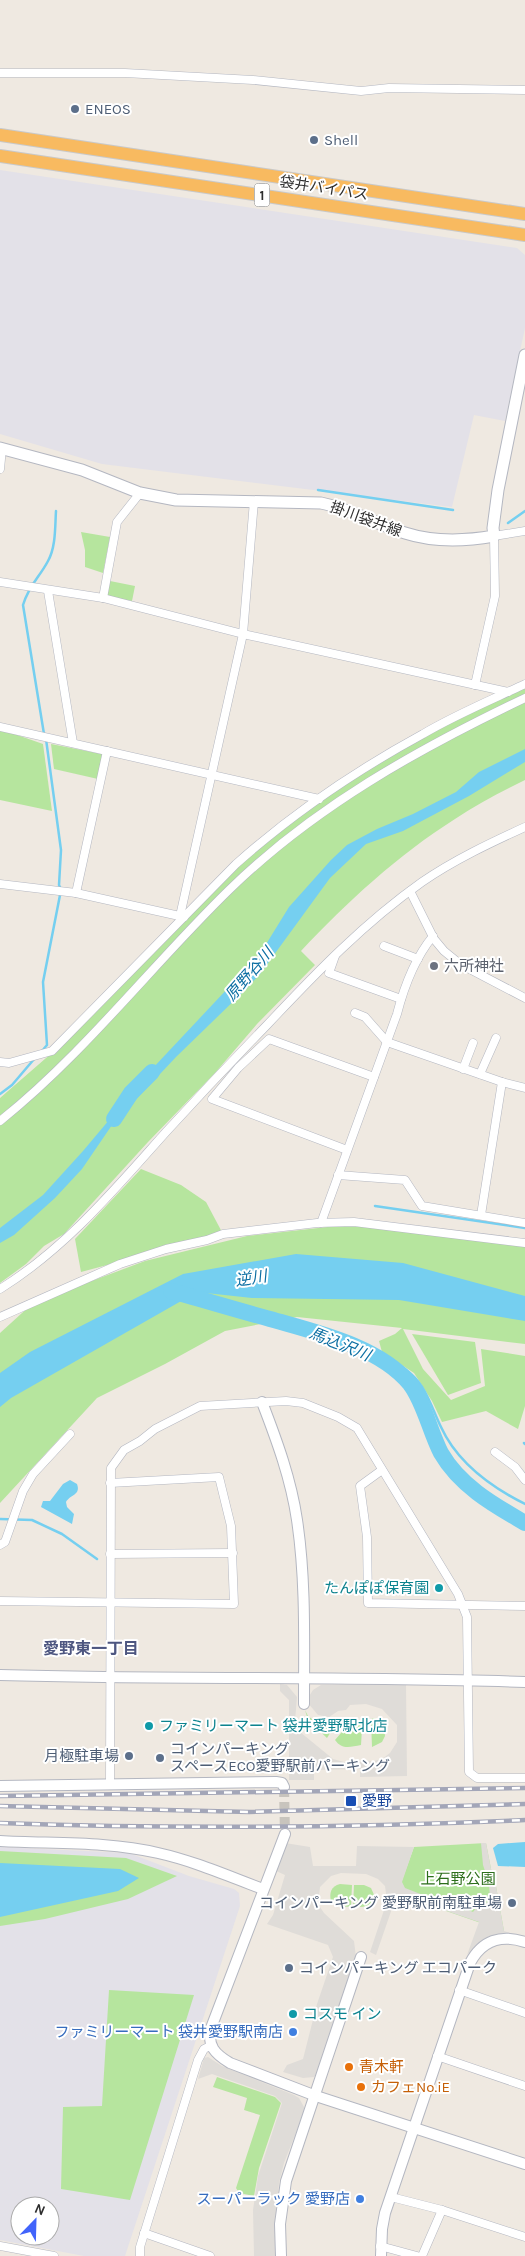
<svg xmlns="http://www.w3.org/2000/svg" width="525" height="2256" font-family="Karla,'Noto Sans JP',sans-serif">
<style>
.industrial{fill:#e3e1e8;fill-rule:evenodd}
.green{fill:#b6e59e}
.plaza{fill:#dfdcd8}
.water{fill:#75cff0}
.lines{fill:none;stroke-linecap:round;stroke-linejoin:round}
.stream{stroke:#75cff0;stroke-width:2.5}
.river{stroke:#75cff0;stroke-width:16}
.tertiary-tunnel{stroke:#c8c4bd;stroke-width:10;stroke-dasharray:10 5;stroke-linecap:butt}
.minor-casing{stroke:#b4b7c1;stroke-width:9}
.tertiary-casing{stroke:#b4b7c1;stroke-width:12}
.secondary-casing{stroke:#b4b7c1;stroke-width:13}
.trunk-casing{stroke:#c9c9c9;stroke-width:14}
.minor{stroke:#fff;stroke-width:8}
.tertiary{stroke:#fff;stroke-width:10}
.secondary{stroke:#fff;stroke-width:11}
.trunk{stroke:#f8ba60;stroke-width:12}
.rail-casing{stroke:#a3a6b8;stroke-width:4.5}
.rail{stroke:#fff;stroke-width:2.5;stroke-dasharray:8;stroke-linecap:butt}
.service-dot{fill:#5c6f8a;stroke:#fff;stroke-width:2}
.worship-dot{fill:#6b7280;stroke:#fff;stroke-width:2}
.culture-dot{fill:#0f9aa8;stroke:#fff;stroke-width:2}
.transit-dot{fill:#1a4fb4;stroke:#fff;stroke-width:2}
.shop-dot{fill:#3f7fe0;stroke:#fff;stroke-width:2}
.food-dot{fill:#e8710a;stroke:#fff;stroke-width:2}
.labels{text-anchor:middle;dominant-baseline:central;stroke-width:4;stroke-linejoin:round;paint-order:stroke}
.shield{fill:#fff;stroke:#6d6d6d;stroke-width:1}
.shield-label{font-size:14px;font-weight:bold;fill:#2e2e2e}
.service-label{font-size:15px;fill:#4e5e75;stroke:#fff;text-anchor:start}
.street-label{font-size:15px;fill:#2e2e2e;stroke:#fff}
.worship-label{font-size:15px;fill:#5b616d;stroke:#fff;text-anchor:start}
.culture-label{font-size:15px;fill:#0d838f;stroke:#fff;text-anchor:start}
.transit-label{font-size:15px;fill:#164399;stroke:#fff;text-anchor:start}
.park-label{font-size:15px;fill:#2c6e1b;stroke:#fff}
.shop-label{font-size:15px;fill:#366cbe;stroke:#fff;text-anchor:end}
.food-label{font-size:15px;fill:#c56008;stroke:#fff;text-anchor:start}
.water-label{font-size:16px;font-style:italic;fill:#0d6fa3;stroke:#fff}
.neighbourhood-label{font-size:16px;font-weight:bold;fill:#4d5680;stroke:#fff}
</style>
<rect width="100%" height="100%" fill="#efe9e1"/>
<g class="industrial">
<polygon points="0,170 517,248 525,255 525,328 505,421 474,415 452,507 102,464 0,434"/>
<path d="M0 1847 129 1853 189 1876 234 1889 239 1893 240 1906 125 2256H84L0 2240ZM20 2206H50V2236H20Z"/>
</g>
<g class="green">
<polygon points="81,532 110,537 103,573 85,567 85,550"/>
<polygon points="110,581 135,586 132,601 106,596"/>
<path d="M525 684V780C501 792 477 804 455 819 398 855 347 902 301 951L315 965 257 1024 215 1073 148 1142 64 1234 44 1246 26 1264 0 1283V1098L61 1045 254 848 372 764 424 735Z"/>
<polygon points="0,729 43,744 52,811 0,800"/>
<polygon points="51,744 102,754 98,779 54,769"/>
<polygon points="141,1169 181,1185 206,1202 223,1234 81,1272 75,1239"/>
<polygon points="345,1225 525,1246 525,1344 403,1329 423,1369 451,1400 485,1386 481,1349 525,1356 525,1406 518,1429 486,1411 442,1422 432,1401 414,1373 382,1352 379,1341 395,1334 402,1328 297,1317 225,1331 165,1364 97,1398 0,1503 0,1333 33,1303 145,1261 247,1236"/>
<polygon points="412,1334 475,1342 481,1383 448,1395"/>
<polygon points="305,1710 308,1716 321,1726 344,1719 332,1730 327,1738 308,1720"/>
<polygon points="375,1718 384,1725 385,1736 382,1742 372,1747 371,1719"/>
<path d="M353 1719 361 1721 362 1729 361 1745C350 1747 342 1750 335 1740Z"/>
<polygon points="486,1843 492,1874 494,1875 504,1931 397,1894 414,1847"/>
<polygon points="0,1851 126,1858 177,1876 128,1899 45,1919 0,1926"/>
<path d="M340 1884 352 1885 351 1907 336 1906 331 1901C329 1893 331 1886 340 1884Z"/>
<path d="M354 1885H364L371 1888 375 1897C371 1908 363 1907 353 1907Z"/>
<polygon points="109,1990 194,1995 130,2200 61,2189 63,2107 102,2106"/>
<polygon points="217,2077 275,2097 281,2103 259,2168 254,2196 239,2193 236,2188 260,2115 244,2110 247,2098 213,2087"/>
</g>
<g class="plaza">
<polygon points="280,1684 287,1685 297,1697 295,1721 300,1732 333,1759 344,1762 374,1761 382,1759 390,1753 397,1742 397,1725 382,1709 366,1704 350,1705 346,1710 338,1711 329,1717 318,1715 308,1703 308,1698 313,1690 321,1685 406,1685 407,1776 360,1777 360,1769 314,1770 314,1780 289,1780 289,1700 280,1691"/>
<polygon points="285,1843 310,1847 313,1866 356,1866 357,1846 414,1847 402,1882 405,1888 464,1911 466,1909 473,1912 477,1907 481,1909 490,1899 489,1883 483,1865 481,1843 486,1843 492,1874 494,1875 504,1931 516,1935 498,1935 489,1937 478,1943 467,1955 479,1922 397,1894 376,1955 370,1952 387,1901 385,1886 378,1879 366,1874 341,1873 331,1876 320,1887 318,1904 324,1913 354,1941 356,1957 320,2070 314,2077 303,2078 283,2072 287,2065 303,2059 317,2004 333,1957 328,1945 267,1924 273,1915 285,1875 274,1870"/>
<polygon points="208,2057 222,2066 294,2095 299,2098 304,2107 304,2112 284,2163 279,2183 275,2225 277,2256 254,2256 253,2210 258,2176 282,2103 275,2096 212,2074 198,2079 204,2058"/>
</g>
<g class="water">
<polygon points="525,749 525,762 469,796 403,831 366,844 330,878 260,974 244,991 176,1057 112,1125 82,1169 55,1198 14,1235 0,1243 0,1228 43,1195 83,1151 152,1069 260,954 289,907 331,860 347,845 377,829 413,814 456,792 479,772"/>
<polygon points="296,1254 403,1263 525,1296 525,1321 399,1300 252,1298 197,1292 11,1398 0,1407 0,1373 30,1352 183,1274"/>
<path d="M70 1480 77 1484C81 1495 71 1494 66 1502L67 1507 74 1514 72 1524 41 1507 43 1501H50L63 1484Z"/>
<polygon points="525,1842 525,1867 498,1866 493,1848 498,1844"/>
<polygon points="0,1863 120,1869 139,1878 118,1891 0,1917"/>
</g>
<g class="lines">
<g class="stream">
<polyline points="318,490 453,510"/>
<polyline points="508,523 525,511"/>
<path d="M44 734 23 605C29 585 39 578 48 561 56 547 55 526 56 511"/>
<polyline points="42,1051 47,1045 43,982 61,890 59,885 61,850 46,739"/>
<polyline points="0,1094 12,1085 35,1058"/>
<polyline points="375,1206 525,1228"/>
<path d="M349 1344C369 1352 395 1358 411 1374 427 1388 432 1409 441 1427 457 1462 491 1487 525 1504"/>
<polyline points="524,1443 525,1444"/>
<polyline points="0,1519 32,1520 62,1534 97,1559"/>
</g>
<g class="river">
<polyline points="114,1119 131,1093 152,1072"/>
<path d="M171 1291C204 1300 237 1310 270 1319 315 1332 379 1346 410 1384 424 1402 430 1432 441 1453 460 1486 494 1505 525 1523"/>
</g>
<polyline class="tertiary-tunnel" points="284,1787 285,1834"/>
<defs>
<g id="minor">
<polyline points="0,73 125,73 253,80 361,91 389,88 525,90"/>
<polyline points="0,469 2,448"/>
<polyline points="0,582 103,598 243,634 508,692"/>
<polyline points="48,591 73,743"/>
<polyline points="103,598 117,522 140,493"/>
<polyline points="475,685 495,596 494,536 525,531"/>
<polyline points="0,727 319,799"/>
<polyline points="0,884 76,893 184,917"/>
<polyline points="410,891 434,939 444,951 460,964 525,998"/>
<polyline points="76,893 107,751"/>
<polyline points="180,916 243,634 254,501"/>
<polyline points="384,946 418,959"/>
<polyline points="335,956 329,973 401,999"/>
<polyline points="355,1013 365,1017 387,1042 502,1082 525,1088"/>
<path d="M0 1062 9 1063 52 1051 236 864C292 814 357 770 423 734 455 715 491 700 525 684"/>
<polyline points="463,1069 473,1043"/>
<polyline points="480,1074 496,1038"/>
<path d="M0 1121C84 1054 152 965 229 890 314 807 418 749 525 698"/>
<polyline points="347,1150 212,1099 238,1068 269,1039 374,1077"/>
<polyline points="338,1175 405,1180 422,1206 525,1223"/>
<polyline points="481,1215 502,1082"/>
<path d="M321 1223 397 1014C404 987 415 958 433 936"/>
<path d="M0 1289C66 1248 115 1189 166 1132 199 1096 233 1060 267 1025 316 973 364 923 422 882 454 860 490 843 525 827"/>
<polyline points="0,1317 120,1264 166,1249 207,1240 223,1234 317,1223 354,1222 525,1243"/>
<polyline points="495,1452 515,1467 525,1480"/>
<polyline points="382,1470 360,1486 367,1537 368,1603 525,1606"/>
<polyline points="0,1545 5,1542 23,1491 33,1474 70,1434"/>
<polyline points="110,1554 233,1553"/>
<polyline points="0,1601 234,1604 231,1526 219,1477 110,1483"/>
<polyline points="110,1783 111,1468 124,1450 140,1441 155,1429 200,1406 286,1401 303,1403 338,1417 357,1428 458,1594 467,1617 469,1772 477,1778 525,1778"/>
<polyline points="459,1990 525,2013"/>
<polyline points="437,2056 525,2086"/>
<polyline points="391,2197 442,2210 525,2237"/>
<polyline points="144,2233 210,2256"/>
<polyline points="0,2246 54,2256"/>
<polyline points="380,2246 417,2256"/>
<polyline points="140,2256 140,2247 198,2060 204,2049 210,2046"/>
<polyline points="422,2256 442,2210"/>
</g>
<g id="tertiary">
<path d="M262 1402C277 1441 291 1479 297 1520 306 1580 304 1643 304 1704"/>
<path d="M0 1675C175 1680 350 1676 525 1682"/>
<polyline points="0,1786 276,1782 282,1783 284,1787"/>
<path d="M285 1834 211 2028C207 2046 215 2054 230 2063L316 2096 525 2164"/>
<path d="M0 1841C51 1844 108 1841 158 1853 194 1861 228 1876 263 1889"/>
<polyline points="281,2256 280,2224 286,2181 361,1957"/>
<path d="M381 2256 382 2229 385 2213 470 1963C482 1940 501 1934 525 1942"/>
</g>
<path id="secondary" d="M0 448 82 470 140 493 176 500 321 503C351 509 376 524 405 533 433 542 466 541 494 536L493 528 498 490 525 355"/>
<g id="trunk">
<polyline points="0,135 525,214"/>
<polyline points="0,156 525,235"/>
</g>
</defs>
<use href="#minor" class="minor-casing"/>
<use href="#tertiary" class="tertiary-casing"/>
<use href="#secondary" class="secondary-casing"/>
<use href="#trunk" class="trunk-casing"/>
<use href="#minor" class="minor"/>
<use href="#tertiary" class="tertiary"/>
<use href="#secondary" class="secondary"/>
<use href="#trunk" class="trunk"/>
<defs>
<g id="rail">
<polyline points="0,1796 525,1788"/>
<polyline points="0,1806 249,1812 525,1804"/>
<path d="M0 1823C175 1829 350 1828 525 1820"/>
</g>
</defs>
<use href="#rail" class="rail-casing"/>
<use href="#rail" class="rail"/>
</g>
<g class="service-dot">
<circle cx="75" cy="109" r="5"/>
<circle cx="314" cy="140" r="5"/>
<circle cx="129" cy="1756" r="5"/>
<circle cx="160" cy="1758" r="5"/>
<circle cx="512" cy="1903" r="5"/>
<circle cx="289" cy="1968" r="5"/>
</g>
<circle class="worship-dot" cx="434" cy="966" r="5"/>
<g class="culture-dot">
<circle cx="439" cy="1588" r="5"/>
<circle cx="149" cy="1726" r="5"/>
<circle cx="293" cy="2014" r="5"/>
</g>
<rect class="transit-dot" x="345" y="1795" width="12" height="12" rx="2.5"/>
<g class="shop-dot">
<circle cx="293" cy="2032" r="5"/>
<circle cx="360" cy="2199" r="5"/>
</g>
<g class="food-dot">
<circle cx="349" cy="2067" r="5"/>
<circle cx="361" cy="2087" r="5"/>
</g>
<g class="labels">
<rect class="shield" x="254.5" y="183.5" width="15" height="23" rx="4"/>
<g class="shield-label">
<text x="262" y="195">1</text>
</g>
<g class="service-label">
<text x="85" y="109">ENEOS</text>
<text x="324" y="140">Shell</text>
<text x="170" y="1749">コインパーキング<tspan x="170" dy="17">スペースECO愛野駅前パーキング</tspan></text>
<text x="119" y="1756" text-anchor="end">月極駐車場</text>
<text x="502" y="1903" text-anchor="end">コインパーキング 愛野駅前南駐車場</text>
<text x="299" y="1968">コインパーキング エコパーク</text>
</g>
<g class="street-label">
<text transform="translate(324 188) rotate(9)">袋井バイパス</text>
<text transform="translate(366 519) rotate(20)">掛川袋井線</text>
</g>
<g class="worship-label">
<text x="444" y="966">六所神社</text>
</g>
<g class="culture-label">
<text x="429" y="1588" text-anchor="end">たんぽぽ保育園</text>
<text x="159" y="1726">ファミリーマート 袋井愛野駅北店</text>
<text x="303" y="2014">コスモ イン</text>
</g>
<g class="transit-label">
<text x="362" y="1801">愛野</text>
</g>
<g class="park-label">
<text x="458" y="1879">上石野公園</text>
</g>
<g class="shop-label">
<text x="283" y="2032">ファミリーマート 袋井愛野駅南店</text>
<text x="350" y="2199">スーパーラック 愛野店</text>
</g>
<g class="food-label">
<text x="359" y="2067">青木軒</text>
<text x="371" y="2087">カフェNo.iE</text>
</g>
<g class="water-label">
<text transform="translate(249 974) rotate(-49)">原野谷川</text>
<text transform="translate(251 1278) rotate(-9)">逆川</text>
<text transform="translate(340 1344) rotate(22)">馬込沢川</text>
</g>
<g class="neighbourhood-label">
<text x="91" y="1648">愛野東一丁目</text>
</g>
</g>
<g transform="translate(35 2221) rotate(23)"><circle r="24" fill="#ffffff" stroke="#ababab"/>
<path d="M0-4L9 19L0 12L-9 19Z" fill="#4264fb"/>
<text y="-8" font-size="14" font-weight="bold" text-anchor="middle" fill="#2e2e2e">N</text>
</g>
</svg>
